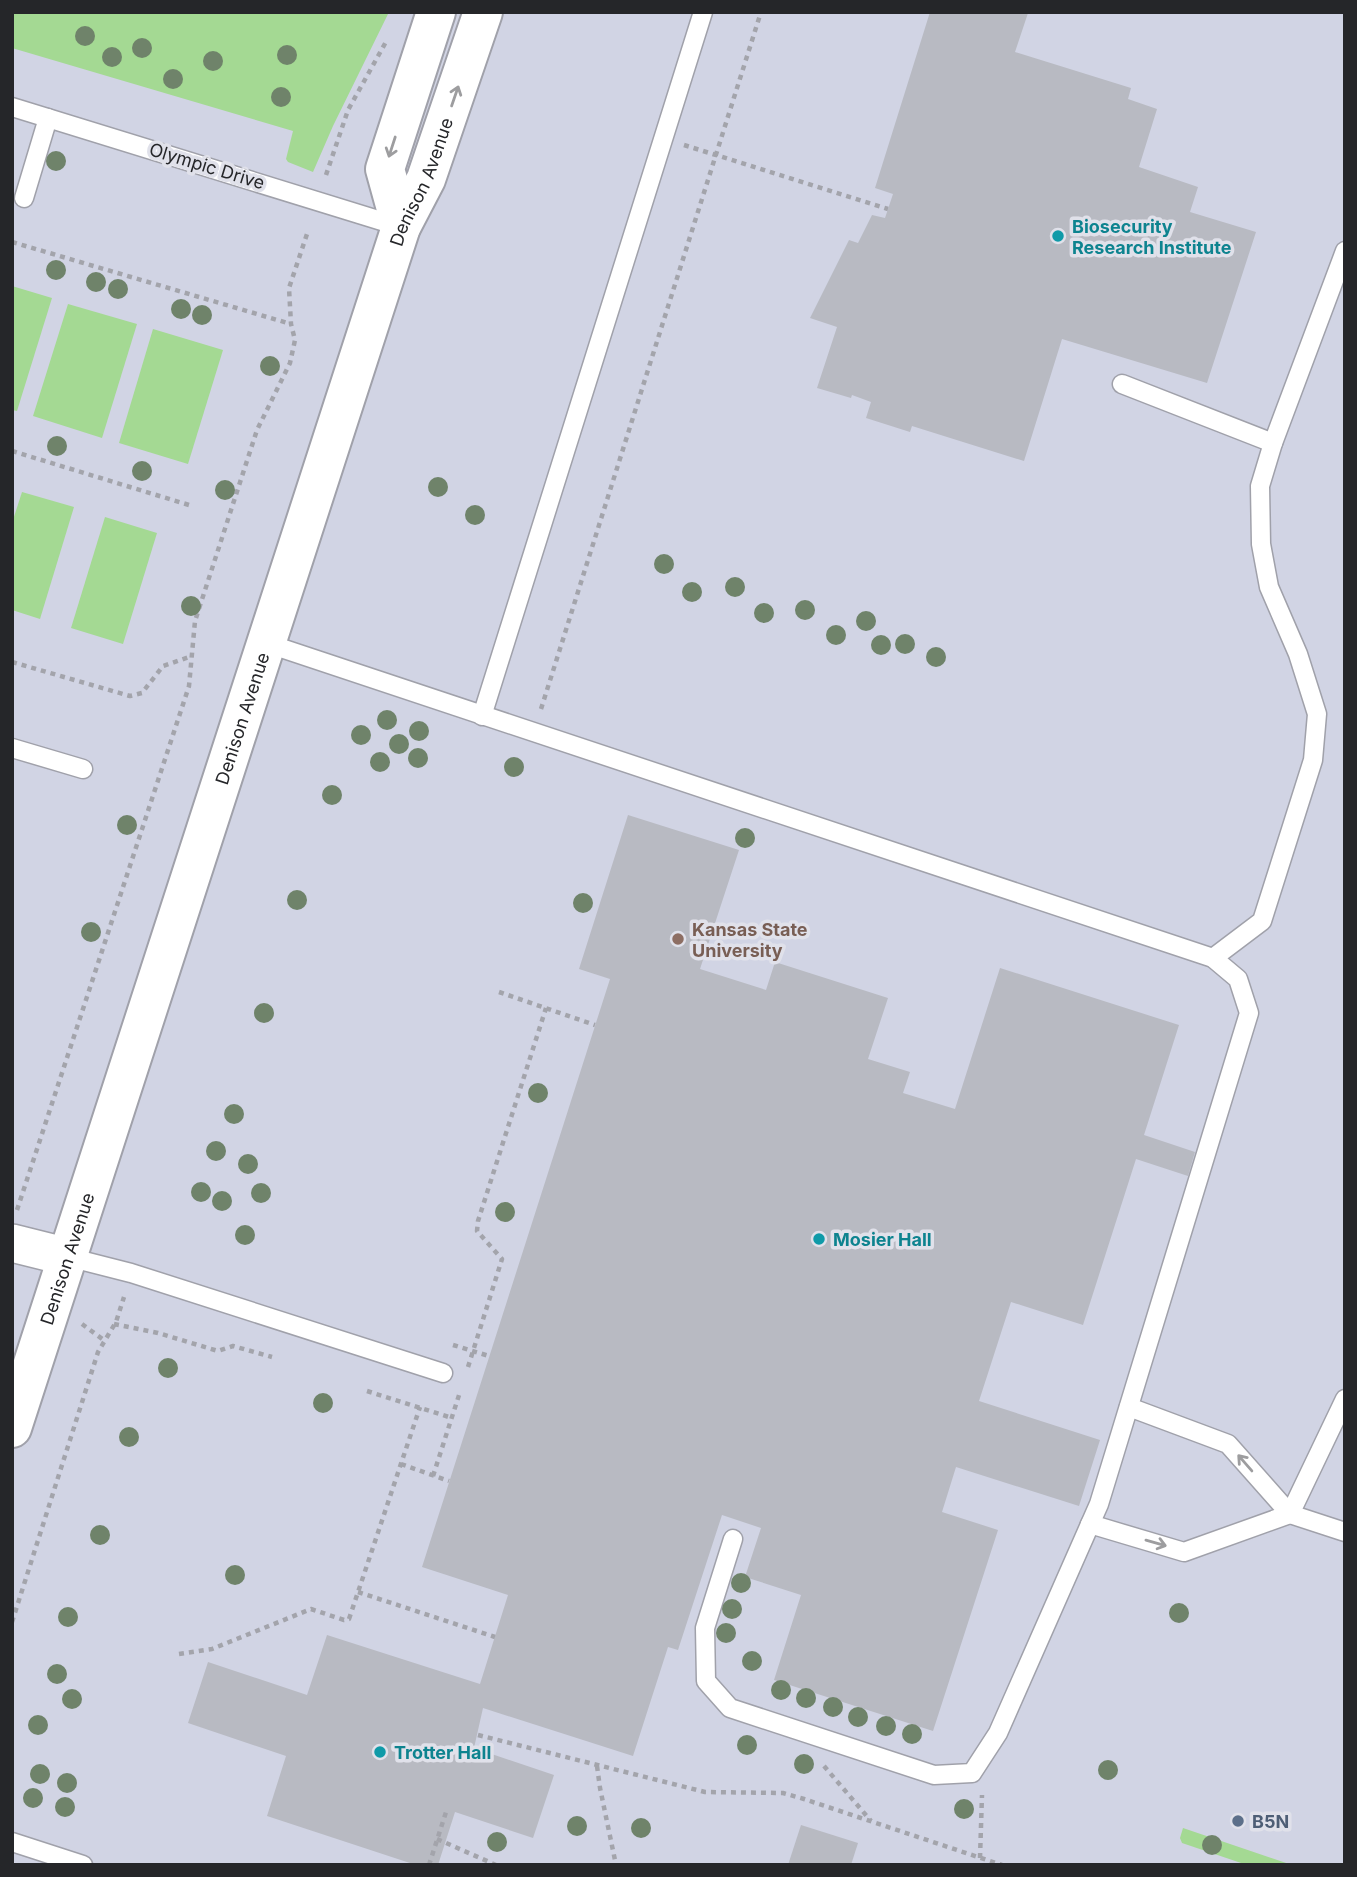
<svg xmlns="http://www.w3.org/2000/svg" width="1357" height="1877" font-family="Inter,sans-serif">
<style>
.built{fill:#d1d4e4}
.green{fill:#a4d993}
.building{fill:#b8bac2}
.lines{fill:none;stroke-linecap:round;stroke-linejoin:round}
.lane-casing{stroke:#a0a1aa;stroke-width:21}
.street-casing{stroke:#a0a1aa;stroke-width:40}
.secondary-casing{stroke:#a0a1aa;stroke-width:42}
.path{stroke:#a3a4ab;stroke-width:4.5;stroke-dasharray:5 5;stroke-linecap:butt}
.lane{stroke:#fff;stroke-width:18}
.street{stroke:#fff;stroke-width:37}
.secondary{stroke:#fff;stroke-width:38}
.tree{fill:#6f836a}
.oneway{stroke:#9d9d9f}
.culture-dot{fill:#0f9aa8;stroke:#e0e1ea;stroke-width:2.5}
.education-dot{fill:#8d6e63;stroke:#e0e1ea;stroke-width:2.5}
.service-dot{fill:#5c6f8a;stroke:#e0e1ea;stroke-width:2.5}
.labels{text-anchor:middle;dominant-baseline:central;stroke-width:7;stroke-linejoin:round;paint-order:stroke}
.street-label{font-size:18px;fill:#252629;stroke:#e0e1ea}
.culture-label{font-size:18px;font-weight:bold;fill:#0d838f;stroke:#e0e1ea;text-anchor:start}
.education-label{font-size:18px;font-weight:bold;fill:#785e54;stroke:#e0e1ea;text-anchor:start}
.service-label{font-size:18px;font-weight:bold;fill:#4e5e75;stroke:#e0e1ea;text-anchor:start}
</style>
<rect width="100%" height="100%" fill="#e0e1ea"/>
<rect class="built" x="12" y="12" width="1333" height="1853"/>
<g class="green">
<polygon points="12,12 389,12 333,126 313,172 288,162 286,159 293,131 12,48"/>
<polygon points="12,286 52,298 17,411 12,410"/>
<polygon points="68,304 137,324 102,438 33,416"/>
<polygon points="153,329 223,350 188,464 119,443"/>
<polygon points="22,492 74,507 40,619 12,610 12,523"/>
<polygon points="105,517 157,533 123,644 71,628"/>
<polygon points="1183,1828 1292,1865 1247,1865 1182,1843 1180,1838"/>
</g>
<g class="building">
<polygon points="930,12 1028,13 1015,52 1131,88 1128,99 1157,109 1139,167 1198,187 1190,212 1256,232 1207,383 1062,339 1024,461 912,426 910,432 866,418 871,402 852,395 851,398 817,388 837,327 810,318 849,240 858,243 872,215 885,218 893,194 875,188"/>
<polygon points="628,815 739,850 700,969 766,990 775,962 888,998 868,1059 910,1072 903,1093 955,1109 1000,968 1179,1025 1144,1135 1195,1152 1188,1176 1136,1159 1083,1325 1011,1302 979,1401 1100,1440 1079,1506 956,1467 942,1512 998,1530 933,1731 774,1680 801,1595 745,1577 761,1528 722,1515 678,1650 668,1647 633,1756 483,1708 474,1748 554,1775 533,1838 455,1812 438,1865 416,1865 267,1816 286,1756 188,1723 208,1662 307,1695 327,1635 480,1684 508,1595 422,1567 610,979 579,969"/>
<polygon points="801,1825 858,1843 851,1865 788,1865"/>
</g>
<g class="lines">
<defs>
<g id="lane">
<polyline points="12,107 401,227"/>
<polyline points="24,198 48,118"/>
<polyline points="1122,384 1273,443"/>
<polyline points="266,643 1213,958 1238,979 1249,1013 1099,1504 998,1733 972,1773 934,1775 730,1708 706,1681 705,1628 733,1539"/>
<polyline points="482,716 703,12"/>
<polyline points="12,748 83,769"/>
<polyline points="1213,958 1262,921 1313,760 1317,714 1298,654 1269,587 1261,544 1260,486 1273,443 1345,251"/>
<polyline points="68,1257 131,1273 443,1373"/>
<polyline points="1129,1407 1228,1444 1290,1514 1345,1532"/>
<polyline points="1090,1524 1184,1552 1290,1514 1345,1399"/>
<polyline points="12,1842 83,1865"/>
</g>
<polyline id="street" points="12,1243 68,1257"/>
<g id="secondary">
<polyline points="401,227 385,169 436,12"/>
<path id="s1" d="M12 1428 401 227 426 179 483 12"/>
</g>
</defs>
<use href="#lane" class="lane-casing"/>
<use href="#street" class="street-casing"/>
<use href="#secondary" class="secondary-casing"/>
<g class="path">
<polyline points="684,145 888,209"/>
<polyline points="326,175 348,110 387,40"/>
<polyline points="12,242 291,324"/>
<polyline points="12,451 189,505"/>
<polyline points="12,662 130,696 142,693 163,666 192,656"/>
<polyline points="541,709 761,12"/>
<polyline points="499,992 595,1025"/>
<polyline points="17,1210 189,686 195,621 257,430 290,363 295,340 291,324 289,288 308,231"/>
<polyline points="82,1324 105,1341"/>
<polyline points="114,1324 158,1333 218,1351 233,1346 272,1357"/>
<polyline points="453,1345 489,1356"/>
<polyline points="468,1367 502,1259 477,1231 478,1221 546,1008"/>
<polyline points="367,1391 452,1418"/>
<polyline points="401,1464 449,1481"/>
<polyline points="433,1476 460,1392"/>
<polyline points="358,1592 495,1637"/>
<polyline points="12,1622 98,1352 116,1322 124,1297"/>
<polyline points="179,1654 212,1649 311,1609 344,1620 349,1619 420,1407"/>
<polyline points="478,1735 705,1792 783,1793 804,1799 1002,1865"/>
<polyline points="597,1766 600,1788 616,1865"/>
<polyline points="824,1766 871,1821"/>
<polyline points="437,1839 496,1865"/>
<polyline points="980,1858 982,1795"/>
<polyline points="429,1865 447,1809"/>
</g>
<use href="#lane" class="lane"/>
<use href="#street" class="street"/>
<use href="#secondary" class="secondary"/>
</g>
<g class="tree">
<circle cx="85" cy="36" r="10"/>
<circle cx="142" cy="48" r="10"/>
<circle cx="287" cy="55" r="10"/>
<circle cx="112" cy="57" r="10"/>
<circle cx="213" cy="61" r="10"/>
<circle cx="173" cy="79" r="10"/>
<circle cx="281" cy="97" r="10"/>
<circle cx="56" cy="161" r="10"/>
<circle cx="56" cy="270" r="10"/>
<circle cx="96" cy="282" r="10"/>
<circle cx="118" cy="289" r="10"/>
<circle cx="181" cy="309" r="10"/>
<circle cx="202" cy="315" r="10"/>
<circle cx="270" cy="366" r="10"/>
<circle cx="57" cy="446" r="10"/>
<circle cx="142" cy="471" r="10"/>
<circle cx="438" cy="487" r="10"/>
<circle cx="225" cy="490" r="10"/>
<circle cx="475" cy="515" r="10"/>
<circle cx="664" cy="564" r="10"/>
<circle cx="735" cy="587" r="10"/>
<circle cx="692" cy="592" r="10"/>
<circle cx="191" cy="606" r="10"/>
<circle cx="805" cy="610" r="10"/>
<circle cx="764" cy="613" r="10"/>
<circle cx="866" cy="621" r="10"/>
<circle cx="836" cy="635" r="10"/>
<circle cx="905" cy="644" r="10"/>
<circle cx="881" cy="645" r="10"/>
<circle cx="936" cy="657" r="10"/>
<circle cx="387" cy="720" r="10"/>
<circle cx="419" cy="731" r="10"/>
<circle cx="361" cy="735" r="10"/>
<circle cx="399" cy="744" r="10"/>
<circle cx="418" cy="758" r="10"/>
<circle cx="380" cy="762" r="10"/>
<circle cx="514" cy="767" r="10"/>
<circle cx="332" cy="795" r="10"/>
<circle cx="127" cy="825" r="10"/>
<circle cx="745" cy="838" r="10"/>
<circle cx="297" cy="900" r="10"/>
<circle cx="583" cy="903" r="10"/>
<circle cx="91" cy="932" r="10"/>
<circle cx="264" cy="1013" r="10"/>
<circle cx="538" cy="1093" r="10"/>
<circle cx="234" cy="1114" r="10"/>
<circle cx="216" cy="1151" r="10"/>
<circle cx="248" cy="1164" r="10"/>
<circle cx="201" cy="1192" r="10"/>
<circle cx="261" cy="1193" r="10"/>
<circle cx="222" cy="1201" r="10"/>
<circle cx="505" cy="1212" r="10"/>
<circle cx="245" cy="1235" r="10"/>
<circle cx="168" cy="1368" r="10"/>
<circle cx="323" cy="1403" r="10"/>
<circle cx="129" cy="1437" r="10"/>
<circle cx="100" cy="1535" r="10"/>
<circle cx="235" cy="1575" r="10"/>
<circle cx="741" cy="1583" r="10"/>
<circle cx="732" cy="1609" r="10"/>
<circle cx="1179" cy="1613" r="10"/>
<circle cx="68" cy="1617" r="10"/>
<circle cx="726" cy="1633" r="10"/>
<circle cx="752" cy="1661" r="10"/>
<circle cx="57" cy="1674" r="10"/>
<circle cx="781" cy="1690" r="10"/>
<circle cx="806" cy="1698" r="10"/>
<circle cx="72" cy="1699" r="10"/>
<circle cx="833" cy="1707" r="10"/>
<circle cx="858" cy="1717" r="10"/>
<circle cx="38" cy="1725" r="10"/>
<circle cx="886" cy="1726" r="10"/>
<circle cx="912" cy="1734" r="10"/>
<circle cx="747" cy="1745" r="10"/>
<circle cx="804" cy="1764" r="10"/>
<circle cx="1108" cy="1770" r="10"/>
<circle cx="40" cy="1774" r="10"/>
<circle cx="67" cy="1783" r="10"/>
<circle cx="33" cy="1798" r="10"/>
<circle cx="65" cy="1807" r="10"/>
<circle cx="964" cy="1809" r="10"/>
<circle cx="577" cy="1826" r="10"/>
<circle cx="641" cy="1828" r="10"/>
<circle cx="497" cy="1842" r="10"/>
<circle cx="1212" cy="1845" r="10"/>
</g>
<defs><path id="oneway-shaft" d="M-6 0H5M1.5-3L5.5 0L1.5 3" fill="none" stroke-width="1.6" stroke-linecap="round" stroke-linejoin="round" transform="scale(1.75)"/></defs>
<g class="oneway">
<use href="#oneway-shaft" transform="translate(455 96) rotate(-71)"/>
<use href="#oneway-shaft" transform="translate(392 147) rotate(108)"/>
<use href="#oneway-shaft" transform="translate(1245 1463) rotate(-131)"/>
<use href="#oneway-shaft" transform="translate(1156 1543) rotate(16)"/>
</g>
<g class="culture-dot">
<circle cx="1058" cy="236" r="7"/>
<circle cx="819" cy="1239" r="7"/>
<circle cx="380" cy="1752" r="7"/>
</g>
<circle class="education-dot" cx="678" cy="939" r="7"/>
<circle class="service-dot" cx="1238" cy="1821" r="7"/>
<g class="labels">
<g class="street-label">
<text transform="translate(207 166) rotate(17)">Olympic Drive</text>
<text stroke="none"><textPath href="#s1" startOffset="1312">Denison Avenue</textPath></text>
<text stroke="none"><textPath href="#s1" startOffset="746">Denison Avenue</textPath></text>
<text stroke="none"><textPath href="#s1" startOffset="178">Denison Avenue</textPath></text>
</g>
<g class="culture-label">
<text x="1072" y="226">Biosecurity<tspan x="1072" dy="21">Research Institute</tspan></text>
<text x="833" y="1239">Mosier Hall</text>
<text x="394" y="1752">Trotter Hall</text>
</g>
<g class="education-label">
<text x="692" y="929">Kansas State<tspan x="692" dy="21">University</tspan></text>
</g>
<g class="service-label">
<text x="1252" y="1821">B5N</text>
</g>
</g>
<rect width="1357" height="1877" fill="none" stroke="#252629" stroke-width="28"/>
</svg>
